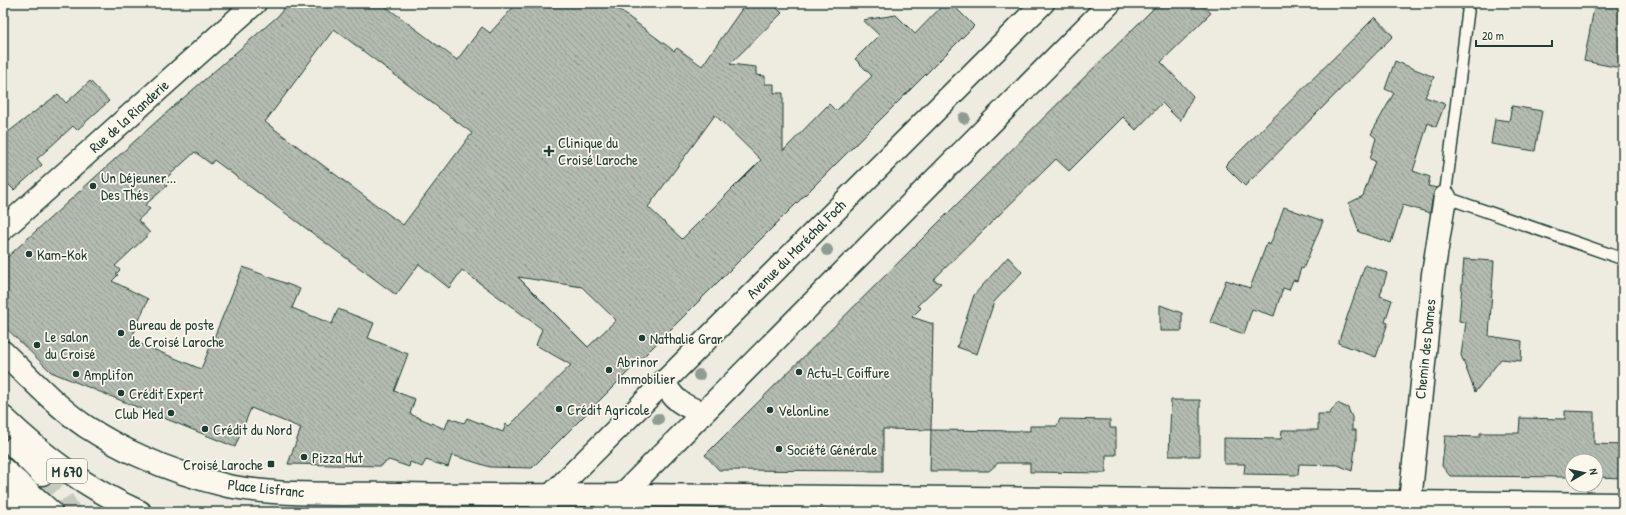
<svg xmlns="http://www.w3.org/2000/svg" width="1626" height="515" font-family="'Patrick Hand',sans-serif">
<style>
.building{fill:url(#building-back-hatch);stroke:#1f3d34;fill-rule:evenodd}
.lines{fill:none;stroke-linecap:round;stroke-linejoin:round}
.primary-tunnel{stroke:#c5c9be;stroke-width:22;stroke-dasharray:22 11;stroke-linecap:butt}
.lane-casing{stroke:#1f3d34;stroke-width:14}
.street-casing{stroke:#1f3d34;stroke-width:25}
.secondary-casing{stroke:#1f3d34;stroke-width:25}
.primary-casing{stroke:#1f3d34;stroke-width:25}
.lane{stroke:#fbf7ec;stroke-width:11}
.street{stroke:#fbf7ec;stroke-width:22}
.secondary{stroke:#fbf7ec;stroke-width:22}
.primary{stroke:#fbf7ec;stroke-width:22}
.tram{stroke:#1f3d34;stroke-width:1}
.tree{fill:#8f9c92}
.poi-dot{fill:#1f3d34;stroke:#fbf7ec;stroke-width:1.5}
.labels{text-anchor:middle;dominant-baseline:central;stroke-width:3.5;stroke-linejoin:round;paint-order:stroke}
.shield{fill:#fbf7ec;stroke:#61756b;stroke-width:1}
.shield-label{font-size:14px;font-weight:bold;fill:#1f3d34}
.street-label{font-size:15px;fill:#1f3d34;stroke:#fbf7ec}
.poi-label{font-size:15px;fill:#1f3d34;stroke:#fbf7ec;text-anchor:start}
</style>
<defs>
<pattern id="building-back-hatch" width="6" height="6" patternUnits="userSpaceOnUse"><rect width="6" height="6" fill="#b4bbb0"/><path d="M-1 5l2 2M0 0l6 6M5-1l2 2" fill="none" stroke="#929990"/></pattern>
</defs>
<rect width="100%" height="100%" fill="#eeece1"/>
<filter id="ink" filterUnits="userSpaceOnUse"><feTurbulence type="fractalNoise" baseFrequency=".025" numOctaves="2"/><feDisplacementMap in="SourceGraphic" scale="8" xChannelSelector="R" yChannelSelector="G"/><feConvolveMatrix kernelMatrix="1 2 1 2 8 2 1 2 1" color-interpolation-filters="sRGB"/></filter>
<g filter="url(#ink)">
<g class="building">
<path d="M288 3H381L457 60 482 27 490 33 517 3H610L674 51 677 48 702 66 746 3H772L782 13 730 64 756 67V75L765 76V84H774V93H783V151L829 104 836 111 872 76 855 59 879 35 863 20 896 15 915 34 945 3H951L974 26 532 468 490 467 452 455 448 467 426 460 422 467 410 462 409 467 389 460 380 466 288 464 301 428 251 408 235 447 51 372 3 325V261L158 120 278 16ZM334 29 472 133 403 225 265 122ZM715 115 761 160 682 239 648 207ZM195 152 211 164 214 160 396 295 419 264 449 288 462 270 542 329 536 345 571 365 509 426 506 424 503 432 467 418 464 423 449 418 445 429 410 414 415 399 394 391 408 354 368 338 374 323 338 309 332 324 292 308 300 289 243 267 201 369 131 340 148 299 112 281 118 275 116 274 120 270 115 266 150 233 138 220 150 209 145 205 167 186 163 181ZM518 277 582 287 616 320 588 347Z"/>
<polygon points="1159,3 1199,3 1211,13 1161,62 1193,96 1180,121 1162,103 1136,130 1123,117 1069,171 1056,159 933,280 941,283 918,305 921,308 912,317 933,324 931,430 883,429 883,471 719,470 705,455"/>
<polygon points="1595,3 1623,3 1623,51 1620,68 1584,61"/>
<polygon points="1375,17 1393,36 1245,186 1225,166"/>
<polygon points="1395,61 1434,77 1425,97 1445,104 1436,127 1428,123 1413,171 1430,177 1428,186 1437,188 1433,195 1430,213 1403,205 1391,243 1359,232 1349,203 1363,196 1375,161 1370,159 1376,138 1371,134 1394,93 1385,89"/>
<polygon points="90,81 109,101 77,130 73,126 37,159 42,165 14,190 3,179 3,136 58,94 66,103"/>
<polygon points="1512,106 1542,111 1535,151 1491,144 1495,119 1509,121"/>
<polygon points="1284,207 1323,221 1303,269 1301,268 1297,281 1293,280 1289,290 1283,288 1274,316 1252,309 1244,334 1210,322 1226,280 1250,288 1267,243 1270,245"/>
<polygon points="1008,257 1022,272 994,302 977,354 957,347 974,295"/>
<polygon points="1464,259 1494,261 1489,336 1522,341 1521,361 1501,359 1475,392 1461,355 1466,322 1459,321"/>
<polygon points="1365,265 1387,273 1380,296 1392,300 1385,322 1388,323 1376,357 1338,343"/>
<polygon points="1160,305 1182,313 1182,331 1160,331"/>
<polygon points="1171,400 1200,400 1200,456 1169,456"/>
<polygon points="1337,403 1348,408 1352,417 1352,430 1356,430 1356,442 1352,471 1338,465 1299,464 1298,475 1244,474 1245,464 1224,464 1224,438 1281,439 1282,430 1318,430 1318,414 1329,414"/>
<polygon points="1565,411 1594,412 1594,444 1623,445 1623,478 1596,477 1596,461 1572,461 1572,477 1450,476 1442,466 1445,436 1480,437 1480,433 1519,433 1520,418 1565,419"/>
<polygon points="1060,419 1110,420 1110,428 1116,428 1116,455 1106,455 1106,473 1030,472 1030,463 998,463 989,471 930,471 931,430 1030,431 1030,426 1057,426"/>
</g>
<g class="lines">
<polyline class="primary-tunnel" points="42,474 59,494 70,512"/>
<defs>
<polyline id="lane" points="1468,11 1445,197 1623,259"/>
<g id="street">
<polyline points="3,229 255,3"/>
<path d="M664 381C673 401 683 405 702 413"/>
<polyline points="1410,502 1433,274 1445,197"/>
</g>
<g id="secondary">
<path d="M3 352C29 377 55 405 85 426 102 437 121 448 140 456 168 469 198 479 228 486 284 497 344 493 401 494 475 495 549 496 623 495L1623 504"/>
<polyline points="3,487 28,512"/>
<polyline points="540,512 550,496 1043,3"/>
<polyline points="605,512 1110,3"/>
</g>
<g id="primary">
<path d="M3 417C47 459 85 487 140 512"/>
<polyline points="15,447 42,474"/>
<polyline points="3,469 51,512"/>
<polyline points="623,495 631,512"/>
</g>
</defs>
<use href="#lane" class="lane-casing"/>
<use href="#street" class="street-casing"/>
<use href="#secondary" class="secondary-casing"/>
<use href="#primary" class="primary-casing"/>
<use href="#lane" class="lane"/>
<use href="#street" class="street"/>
<use href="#secondary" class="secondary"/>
<use href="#primary" class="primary"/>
<polyline class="tram" points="3,507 8,512"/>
</g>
<g class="tree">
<circle cx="964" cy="118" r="6"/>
<circle cx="827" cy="250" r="6"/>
<circle cx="699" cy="375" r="6"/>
<circle cx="658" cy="419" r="6"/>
</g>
</g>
<g class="poi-dot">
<path d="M547 145h4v4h4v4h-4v4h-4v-4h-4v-4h4z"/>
<circle cx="93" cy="186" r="4"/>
<circle cx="29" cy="254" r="4"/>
<circle cx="121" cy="333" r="4"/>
<circle cx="642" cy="338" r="4"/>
<circle cx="37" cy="345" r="4"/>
<circle cx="609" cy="370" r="4"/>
<circle cx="799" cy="372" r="4"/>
<circle cx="76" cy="374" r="4"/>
<circle cx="121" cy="393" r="4"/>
<circle cx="559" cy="409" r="4"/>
<circle cx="770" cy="410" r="4"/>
<circle cx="171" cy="413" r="4"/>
<circle cx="205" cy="429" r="4"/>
<circle cx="779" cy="449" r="4"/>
<circle cx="304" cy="457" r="4"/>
<rect x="267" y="460" width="8" height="8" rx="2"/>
</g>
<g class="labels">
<rect class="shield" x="47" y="459" width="40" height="24" rx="3"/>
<g class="shield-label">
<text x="67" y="471">M 670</text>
</g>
<g class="street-label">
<text transform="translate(129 116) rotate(-42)">Rue de la Rianderie</text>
<text transform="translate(796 249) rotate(-45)">Avenue du Maréchal Foch</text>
<text transform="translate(1425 349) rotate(-84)">Chemin des Dames</text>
<text transform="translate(266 488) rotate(6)">Place Lisfranc</text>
</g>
<g class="poi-label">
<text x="558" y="142">Clinique du<tspan x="558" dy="17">Croisé Laroche</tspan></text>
<text x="101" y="177">Un Déjeuner...<tspan x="101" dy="17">Des Thés</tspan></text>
<text x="37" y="254">Kam-Kok</text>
<text x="129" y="324">Bureau de poste<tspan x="129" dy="17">de Croisé Laroche</tspan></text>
<text x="45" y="336">Le salon<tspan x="45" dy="17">du Croisé</tspan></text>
<text x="650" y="338">Nathalie Grar</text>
<text x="617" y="361">Abrinor<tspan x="617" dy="17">Immobilier</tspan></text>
<text x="807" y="372">Actu-L Coiffure</text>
<text x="84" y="374">Amplifon</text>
<text x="129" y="393">Crédit Expert</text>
<text x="567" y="409">Crédit Agricole</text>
<text x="778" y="410">Velonline</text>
<text x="163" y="413" text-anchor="end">Club Med</text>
<text x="213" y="429">Crédit du Nord</text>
<text x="787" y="449">Société Générale</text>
<text x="312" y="457">Pizza Hut</text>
<text x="263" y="464" text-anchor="end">Croisé Laroche</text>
</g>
</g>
<rect width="1626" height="515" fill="none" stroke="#fbf7ec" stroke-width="16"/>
<rect x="8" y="8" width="1610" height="499" fill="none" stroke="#1f3d34" stroke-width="1.5" filter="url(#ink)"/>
<g transform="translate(1584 473) rotate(81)"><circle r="19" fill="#fbf7ec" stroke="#a3ada2"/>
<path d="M0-3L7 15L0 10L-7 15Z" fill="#1f3d34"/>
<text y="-6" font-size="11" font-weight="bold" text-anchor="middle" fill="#1f3d34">N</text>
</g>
<path d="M1476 40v6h76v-6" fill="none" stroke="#1f3d34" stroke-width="2"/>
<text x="1482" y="40" font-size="12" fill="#1f3d34" stroke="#fbf7ec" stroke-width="3" paint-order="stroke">20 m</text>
</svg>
